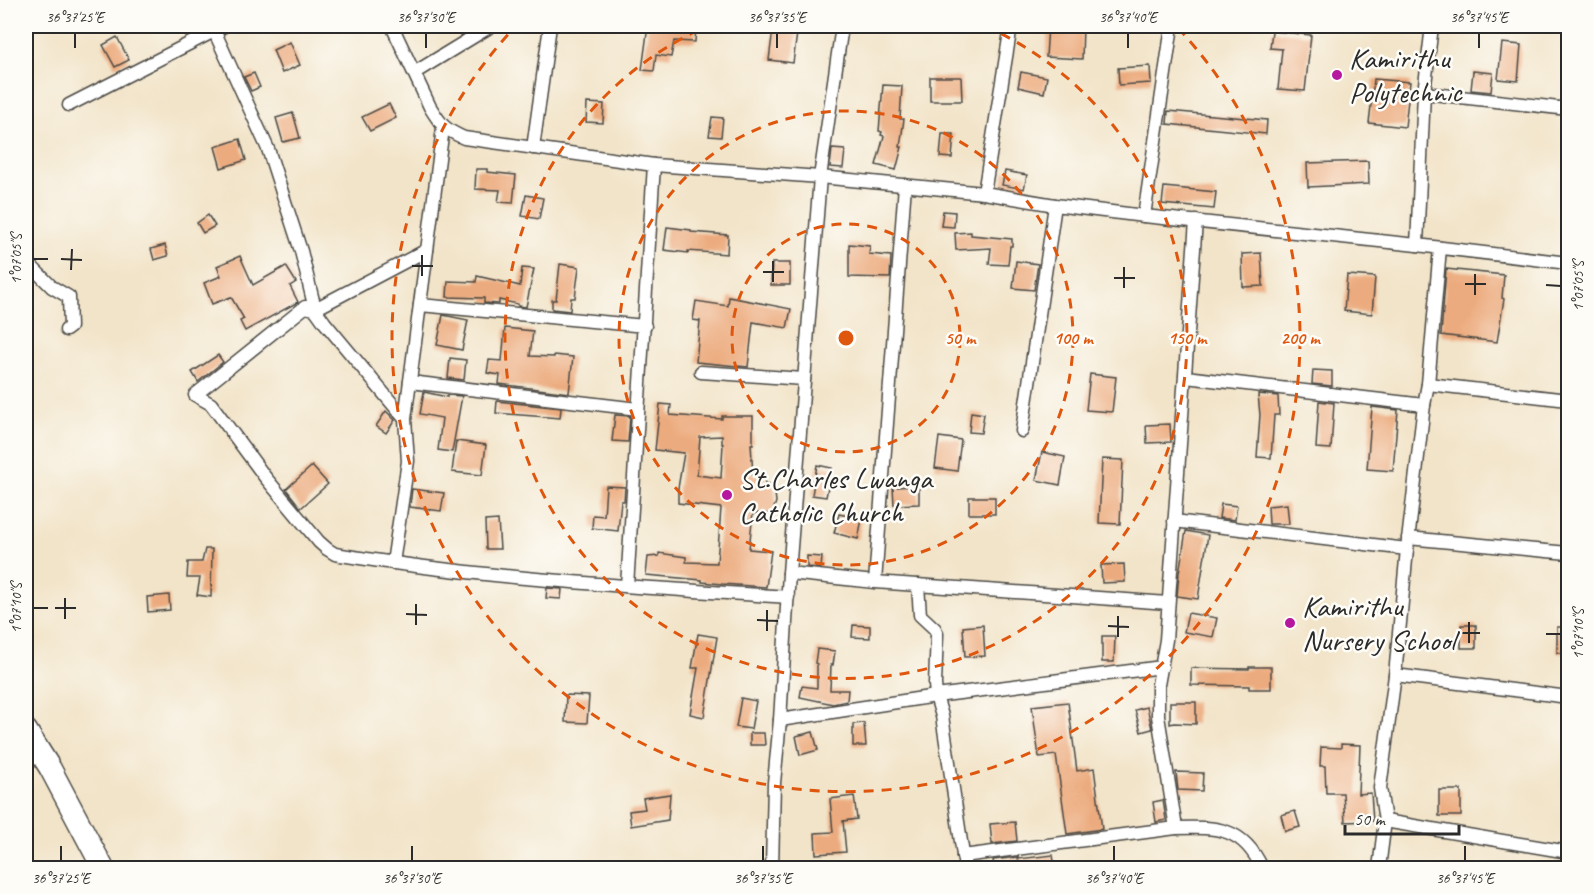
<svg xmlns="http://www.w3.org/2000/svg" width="1594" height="894" font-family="Caveat,sans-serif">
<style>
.building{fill:#ecab7e;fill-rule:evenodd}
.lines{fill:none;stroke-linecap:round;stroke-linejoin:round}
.minor-casing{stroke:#494743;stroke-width:15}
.trunk-casing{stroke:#494743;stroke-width:24}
.minor{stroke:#fff;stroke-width:12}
.trunk{stroke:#fff;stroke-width:21}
.ticks{fill:none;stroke:#2b2b2b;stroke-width:2}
.ring{fill:none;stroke:#df570e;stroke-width:3;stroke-dasharray:10 8}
.poi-dot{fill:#b5179e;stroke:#fdfcf7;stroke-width:2}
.labels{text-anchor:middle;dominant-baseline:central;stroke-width:5;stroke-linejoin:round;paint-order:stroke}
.poi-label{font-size:30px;fill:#2b2b2b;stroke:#fdfcf7;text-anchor:start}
.centre{fill:#df570e;stroke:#fdfcf7;stroke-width:3}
.ring-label{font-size:18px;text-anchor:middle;font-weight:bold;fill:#df570e;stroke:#fdfcf7;stroke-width:5;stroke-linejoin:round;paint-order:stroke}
.neatline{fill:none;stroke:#2b2b2b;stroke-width:2}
.ticks-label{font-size:15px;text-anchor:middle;fill:#2b2b2b}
</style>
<rect width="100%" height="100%" fill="#fdfcf7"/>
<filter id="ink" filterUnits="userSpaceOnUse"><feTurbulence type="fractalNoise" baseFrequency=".0167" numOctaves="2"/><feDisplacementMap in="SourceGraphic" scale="12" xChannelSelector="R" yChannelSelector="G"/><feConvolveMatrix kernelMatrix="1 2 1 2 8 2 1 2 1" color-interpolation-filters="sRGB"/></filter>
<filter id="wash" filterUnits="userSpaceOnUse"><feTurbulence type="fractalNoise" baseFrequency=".008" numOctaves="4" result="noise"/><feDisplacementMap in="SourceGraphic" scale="24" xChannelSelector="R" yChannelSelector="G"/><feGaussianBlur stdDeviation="1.35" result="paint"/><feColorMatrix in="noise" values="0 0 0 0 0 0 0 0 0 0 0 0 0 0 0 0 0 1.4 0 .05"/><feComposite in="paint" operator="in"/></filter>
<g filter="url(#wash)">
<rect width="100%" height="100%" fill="#f2e4c9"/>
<g id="blocks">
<g class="building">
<polygon points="648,26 696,27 695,42 674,41 671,57 656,55 654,71 642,70"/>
<polygon points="1048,26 1083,26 1082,59 1046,57"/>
<polygon points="773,29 797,33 793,63 769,60"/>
<polygon points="1272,31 1311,35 1305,91 1278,89 1282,49 1270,48"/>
<polygon points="117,37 129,60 115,67 103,45"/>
<polygon points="290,42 300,65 282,73 273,50"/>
<polygon points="1502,43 1521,45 1518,81 1498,79"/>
<polygon points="1150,66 1151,83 1119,85 1118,68"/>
<polygon points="1473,71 1493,73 1491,92 1471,90"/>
<polygon points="1021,72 1047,77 1044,93 1018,87"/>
<polygon points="254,73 260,87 251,91 244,77"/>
<polygon points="930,77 961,77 962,101 930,101"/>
<polygon points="1374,79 1410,82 1405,127 1369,123"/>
<polygon points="883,85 902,86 900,119 904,119 900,147 902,147 896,170 876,165 884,136 881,135 882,132 879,131"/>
<polygon points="587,103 604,104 603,123 586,122"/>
<polygon points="389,104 396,118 370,131 362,117"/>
<polygon points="1168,111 1267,120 1266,134 1167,124"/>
<polygon points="293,113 300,138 283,142 276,118"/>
<polygon points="712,117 723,118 721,137 709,136"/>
<polygon points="942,134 954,134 952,158 940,157"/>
<polygon points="240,139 246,160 221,168 215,147"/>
<polygon points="832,149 845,150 843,168 830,167"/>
<polygon points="1368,161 1369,184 1308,187 1307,163"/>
<polygon points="476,169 487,169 487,172 516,175 513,203 498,202 500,190 475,189"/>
<polygon points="1005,171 1027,175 1024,189 1002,185"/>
<polygon points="1164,187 1216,192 1214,209 1162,204"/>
<polygon points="526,195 543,198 539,219 522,216"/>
<polygon points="943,211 955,212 954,227 941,226"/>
<polygon points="208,215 215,226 203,233 197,223"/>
<polygon points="667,227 691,230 691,232 728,235 727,254 688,251 688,253 664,250"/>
<polygon points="971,232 971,235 1012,239 1012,246 1010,246 1008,265 989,264 991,248 956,250 955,233"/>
<polygon points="849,244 870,246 869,254 891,256 890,278 849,277"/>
<polygon points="165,245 168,256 154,260 151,249"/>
<polygon points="1261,253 1263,286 1243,287 1242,254"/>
<polygon points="240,256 253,285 286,266 296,282 290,286 298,302 245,331 240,321 244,319 231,297 212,304 204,283 221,276 217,266"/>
<polygon points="1016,261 1038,264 1034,290 1013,288"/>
<polygon points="772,263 790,263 790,285 771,285"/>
<polygon points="560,264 579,267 575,298 571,298 570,311 552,309 552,300 556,300"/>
<polygon points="522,268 534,269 526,307 518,306 518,304 499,300 499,304 484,303 484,298 447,297 448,281 476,282 477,276 520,286"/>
<polygon points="1446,269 1504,275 1502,298 1504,299 1497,342 1441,335"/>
<polygon points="1347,275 1375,277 1372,314 1344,311"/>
<polygon points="729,297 791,309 787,328 753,322 748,367 696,362 700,321 693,320 696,301 728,306"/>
<polygon points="443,315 468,320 462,350 437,345"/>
<polygon points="505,328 533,331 530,356 554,357 554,355 573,357 569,393 499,384 500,375 487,373 489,360 502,361"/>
<polygon points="218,355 223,362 198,382 192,372"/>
<polygon points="450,358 466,360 464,380 448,378"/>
<polygon points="1313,370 1332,371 1332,386 1312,384"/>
<polygon points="1090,374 1116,377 1112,412 1086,410"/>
<polygon points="424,392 447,397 447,395 462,396 452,452 438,450 442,418 420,414"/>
<polygon points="1258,394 1278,396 1279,415 1274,415 1271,458 1257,457 1260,415"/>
<polygon points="497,401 561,408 560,418 496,413"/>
<polygon points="1319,401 1334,403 1331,449 1316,448"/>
<path d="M660 404 671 405 670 415 722 419V416H753V444H751L753 475H765V484H774L776 502 772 514 753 513 749 549 771 551 766 587 722 584 702 582V580L646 575 648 557 659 556V553L686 557V562L717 563 721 508 678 503V488L684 453 655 450ZM722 436V444H723L721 478 697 475 700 437Z"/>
<polygon points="1372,407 1398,410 1393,471 1367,469"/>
<polygon points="386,411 395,420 386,433 376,426"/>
<polygon points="971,412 984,414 981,433 969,432"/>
<polygon points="615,415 630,416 628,442 612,441"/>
<polygon points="1170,424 1171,442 1147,443 1146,425"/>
<polygon points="939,437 961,440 957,471 935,468"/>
<polygon points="456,441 486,445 482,475 452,472"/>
<polygon points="1042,452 1065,457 1060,485 1036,480"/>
<polygon points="1102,459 1123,460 1120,524 1099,523"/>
<polygon points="817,465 832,468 826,497 812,495"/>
<polygon points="312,466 328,484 301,508 286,489"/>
<polygon points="606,486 625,487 624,501 621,501 618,531 592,528 593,515 604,516"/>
<polygon points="919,486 919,504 894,505 893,487"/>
<polygon points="412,489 444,493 441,511 410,507"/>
<rect x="969" y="497" width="26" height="17"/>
<polygon points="1221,504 1237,506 1235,520 1219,518"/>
<polygon points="1287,504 1289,524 1269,524 1268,506"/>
<polygon points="839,514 862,519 858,539 834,533"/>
<polygon points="498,520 500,549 486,549 485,521"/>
<polygon points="1186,531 1208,535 1198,599 1177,596 1179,573"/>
<polygon points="205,549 212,549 211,597 197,595 200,578 187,578 188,562 202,562"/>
<polygon points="807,556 822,557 821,568 807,567"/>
<polygon points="1124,564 1125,582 1102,583 1101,565"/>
<polygon points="547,588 562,589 561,599 546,598"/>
<polygon points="169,595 170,610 148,612 147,597"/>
<polygon points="1188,613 1217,618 1213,637 1184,632"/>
<polygon points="853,625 870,626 870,638 852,637"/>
<polygon points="983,625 985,656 965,657 963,627"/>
<rect x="1461" y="625" width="15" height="23"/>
<rect x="1557" y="627" width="12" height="26"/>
<polygon points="698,634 717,637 704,717 690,714 698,668 692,668"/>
<polygon points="1102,636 1115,636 1114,662 1102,662"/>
<polygon points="817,649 835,651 833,665 831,665 830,690 848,690 847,701 833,704 800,697 802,686 817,688 817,664 815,663"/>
<polygon points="1249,667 1271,667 1271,689 1249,689 1249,686 1191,685 1191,668 1249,669"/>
<polygon points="566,695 589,696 587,723 565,722"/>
<polygon points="741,698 756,701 751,729 736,727"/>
<polygon points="1068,702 1077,771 1094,768 1102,829 1067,834 1056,755 1039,757 1032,706"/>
<polygon points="1170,702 1196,702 1196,724 1174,723 1170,724"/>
<polygon points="1147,707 1152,729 1141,732 1135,710"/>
<polygon points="864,723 866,746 853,746 853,724"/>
<polygon points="813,732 818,750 800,755 796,736"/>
<polygon points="750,733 764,733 765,745 750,745"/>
<polygon points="1341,744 1360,745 1358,794 1371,793 1373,821 1345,822 1343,793 1326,793 1325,766 1320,766 1321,747 1341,748"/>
<polygon points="1176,772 1203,773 1202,791 1178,790"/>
<rect x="1439" y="790" width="22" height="26"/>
<polygon points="670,794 668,820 631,826 629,811 645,809 643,798"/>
<polygon points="854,796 857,819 843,821 846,852 816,854 815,833 833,832 830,799"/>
<polygon points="1163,800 1166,820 1156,822 1153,802"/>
<polygon points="1295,811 1300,827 1285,831 1281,815"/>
<polygon points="1015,822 1017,841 992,844 990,824"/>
<polygon points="1053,855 1055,868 994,868 993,860 1018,857 1018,859"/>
</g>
</g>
</g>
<g filter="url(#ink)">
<use href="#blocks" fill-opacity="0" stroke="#494743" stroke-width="1.5"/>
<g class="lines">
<defs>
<g id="minor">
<polyline points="212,26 268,149 301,251 315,309 325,323 405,419"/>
<path d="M392 26 430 107C441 125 444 129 464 138L654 165 820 177 984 193 1055 205 1144 216 1417 245 1568 263"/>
<polyline points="414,73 491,26"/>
<polyline points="1424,93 1568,109"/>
<polyline points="69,105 224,26"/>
<polyline points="533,148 550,26"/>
<polyline points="984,193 1011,26"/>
<polyline points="1144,216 1172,26"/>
<polyline points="1417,245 1424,93 1432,26"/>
<path d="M427 250 315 309 305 307 195 395 211 404 265 477 319 542 327 549 335 554C485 579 637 587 788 597"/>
<polyline points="26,261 52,287 69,297 70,327 66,330"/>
<polyline points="420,305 645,326"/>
<polyline points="701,372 804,379"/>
<polyline points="1186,377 1424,405"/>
<polyline points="410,382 638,409"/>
<polyline points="1428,384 1568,400"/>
<polyline points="1022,431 1055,205"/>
<polyline points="1174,521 1407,549"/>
<polyline points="1408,538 1568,553"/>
<polyline points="393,563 408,461 405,419 443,128"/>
<polyline points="789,573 875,582 1168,603"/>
<polyline points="875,582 905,185"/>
<polyline points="918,585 920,615 935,629 937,634 935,684 936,696 942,716 965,868"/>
<polyline points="627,586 654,165"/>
<polyline points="1395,675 1568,697"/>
<polyline points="780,720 936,696 1162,667"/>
<polyline points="1385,821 1568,852"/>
<polyline points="1176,828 1158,716 1158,685 1166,640 1196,221"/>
<path d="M963 856 1176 828C1218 827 1243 827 1262 868"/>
<polyline points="772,868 774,783 780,720 789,573 820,177 842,26"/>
<polyline points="1379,868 1385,821 1380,788 1395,675 1407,549 1424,405 1428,384 1440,248"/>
</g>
<polyline id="trunk" points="26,730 50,768 103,868"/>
</defs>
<use href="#minor" class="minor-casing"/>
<use href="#trunk" class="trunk-casing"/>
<use href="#minor" class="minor"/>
<use href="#trunk" class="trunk"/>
</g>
</g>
<path class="ticks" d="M75 48V33M426 48V33M777 48V33M1128 48V33M1479 48V33M33 259H48M61 259 82 260M412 266H433M71 270 72 249M763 272H784M422 276V255M1114 278H1135M773 282V261M1465 284H1486M1546 285 1561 286M1124 288V267M1475 295V274M33 608H48M55 608H76M406 614 427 615M65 619V598M757 620 778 621M416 625V604M1108 626 1129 627M767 631V610M1459 633H1480M1546 634H1561M1118 637V616M1469 643V622M61 861V846M412 861V846M763 861V846M1114 861V846M1465 861V846"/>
<g class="ring">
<circle cx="846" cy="338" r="114"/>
<circle cx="846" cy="338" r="227"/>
<path d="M985 26A341 341 0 1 1 707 26"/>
<path d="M1178 28A454 454 0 1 1 514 28"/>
</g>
<g class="poi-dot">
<circle cx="1337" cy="75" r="6"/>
<circle cx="727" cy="495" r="6"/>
<circle cx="1290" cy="623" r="6"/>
</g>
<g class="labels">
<g class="poi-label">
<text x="1349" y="58">Kamirithu<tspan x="1349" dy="34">Polytechnic</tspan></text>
<text x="739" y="478">St.Charles Lwanga<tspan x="739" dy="34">Catholic Church</tspan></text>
<text x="1302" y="606">Kamirithu<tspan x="1302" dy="34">Nursery School</tspan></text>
</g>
</g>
<circle cx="846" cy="338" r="9" class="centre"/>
<g class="ring-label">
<text x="960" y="344">50 m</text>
<text x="1073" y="344">100 m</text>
<text x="1187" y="344">150 m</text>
<text x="1300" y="344">200 m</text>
</g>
<rect width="1594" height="894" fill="none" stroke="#fdfcf7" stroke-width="66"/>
<path d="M1345 825v9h114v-9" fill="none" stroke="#2b2b2b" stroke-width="3"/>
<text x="1354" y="825" font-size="18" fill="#2b2b2b" stroke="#fdfcf7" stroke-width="4.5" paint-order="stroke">50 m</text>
<rect x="33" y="33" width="1528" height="828" class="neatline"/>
<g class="ticks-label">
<text x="75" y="22">36°37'25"E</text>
<text x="426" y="22">36°37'30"E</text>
<text x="777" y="22">36°37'35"E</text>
<text x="1128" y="22">36°37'40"E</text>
<text x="1479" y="22">36°37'45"E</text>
<text transform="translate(16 259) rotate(-90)" y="5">1°07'05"S</text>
<text transform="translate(1578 286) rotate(-90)" y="5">1°07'05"S</text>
<text transform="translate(16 608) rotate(-90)" y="5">1°07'10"S</text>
<text transform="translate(1578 634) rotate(-90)" y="5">1°07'10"S</text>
<text x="61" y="883">36°37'25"E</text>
<text x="412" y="883">36°37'30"E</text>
<text x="763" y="883">36°37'35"E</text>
<text x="1114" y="883">36°37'40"E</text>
<text x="1465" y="883">36°37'45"E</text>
</g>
</svg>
